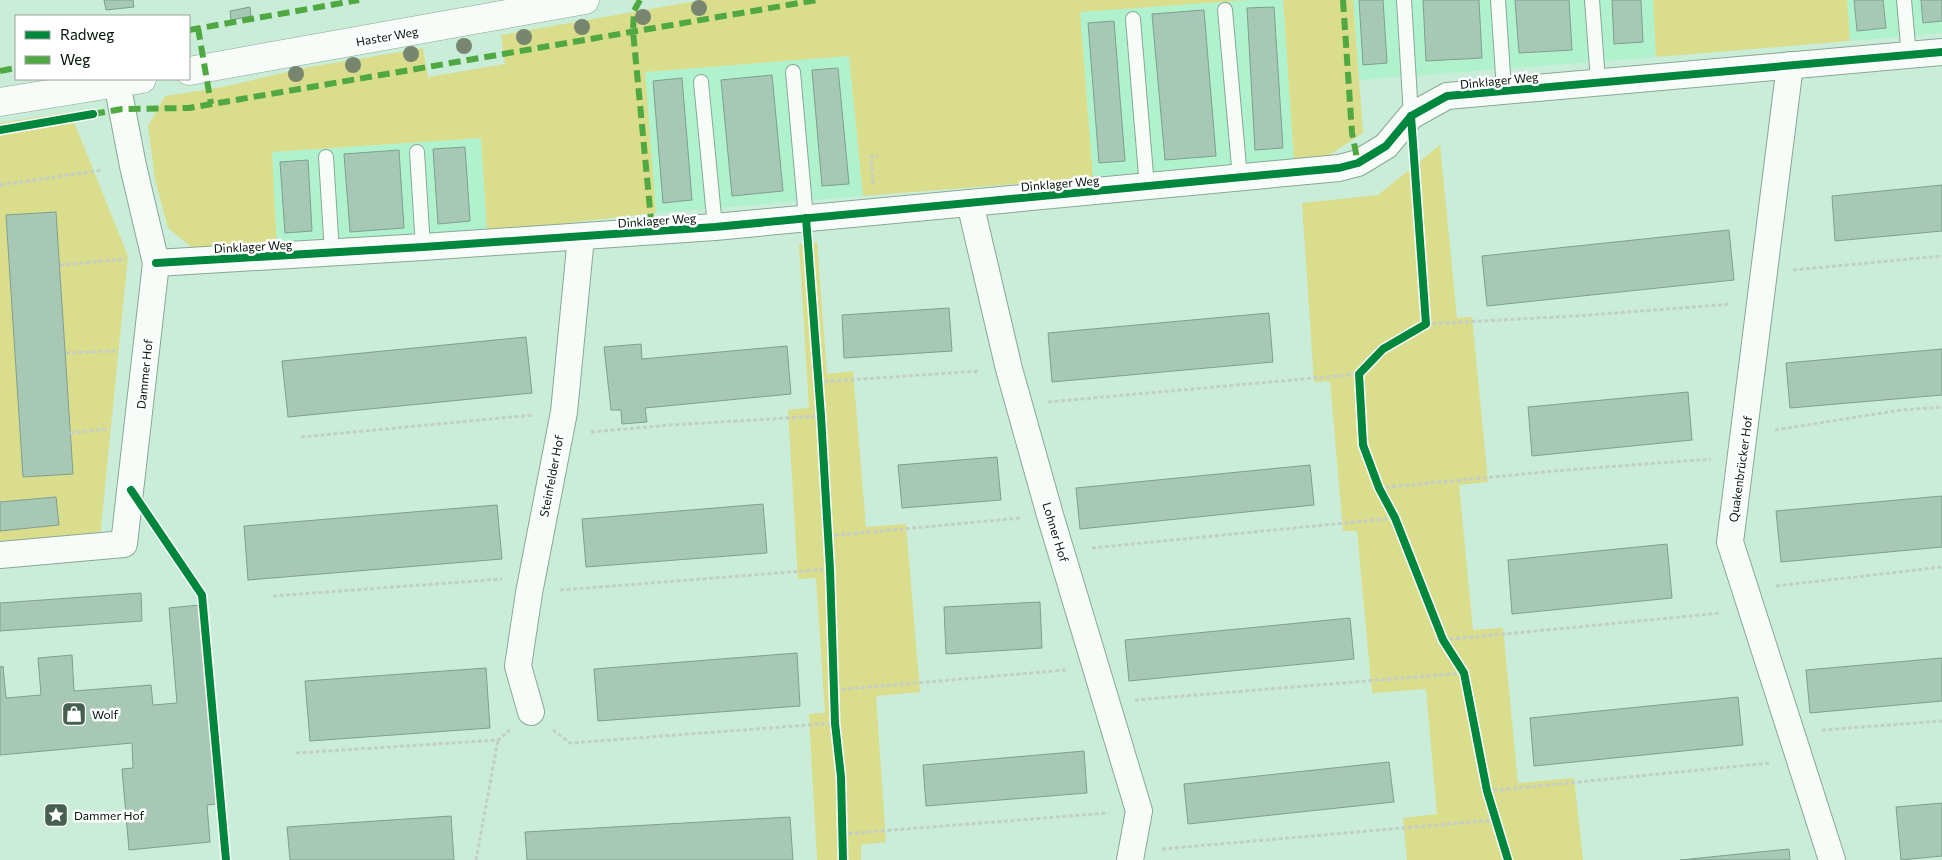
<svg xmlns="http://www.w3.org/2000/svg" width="1942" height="860" font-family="Commissioner,sans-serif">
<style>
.built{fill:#b0f2cd}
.green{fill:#dadd8c}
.building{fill:#a8c8b6;stroke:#7f9f8e}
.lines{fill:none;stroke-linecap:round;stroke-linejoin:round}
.service-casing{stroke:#88a896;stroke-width:16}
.minor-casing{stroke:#88a896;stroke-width:28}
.tertiary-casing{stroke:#88a896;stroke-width:29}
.path{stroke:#c4cec8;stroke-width:3;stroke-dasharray:4 2.5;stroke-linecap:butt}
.service{stroke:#f7fcf9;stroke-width:14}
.minor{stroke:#f7fcf9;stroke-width:26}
.tertiary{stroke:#f7fcf9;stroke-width:28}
.quiet{stroke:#4fa841;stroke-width:6;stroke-dasharray:12 6;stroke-linecap:butt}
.cycleway-casing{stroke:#fff;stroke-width:11}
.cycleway{stroke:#00873e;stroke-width:8}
.tree{fill:#78856f}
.labels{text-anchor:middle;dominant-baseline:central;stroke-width:5;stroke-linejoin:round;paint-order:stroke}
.street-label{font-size:12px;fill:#001307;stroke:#fff}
.poi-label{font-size:12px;fill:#001307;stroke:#fff;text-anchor:start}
</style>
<rect width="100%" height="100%" fill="#caedd9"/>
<g class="built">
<polygon points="1247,0 1283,0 1294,160 1093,178 1080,12"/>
<polygon points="1353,0 1653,0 1656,57 1359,80"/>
<polygon points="1847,0 1942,0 1942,33 1850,41"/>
<polygon points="849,56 863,196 656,213 644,72"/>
<polygon points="481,138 487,232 277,248 271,152"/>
</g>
<g class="green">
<polygon points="702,0 1247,0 1080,12 1093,178 863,196 849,56 645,72 656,213 487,232 481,138 272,152 277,248 196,251 168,228 155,180 148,126 165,96 223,87 304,68 423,48 428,77 505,64 501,35"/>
<polygon points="1283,0 1353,0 1363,133 1329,155 1294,160"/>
<polygon points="1653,0 1847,0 1850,41 1656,57"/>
<polygon points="70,112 128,256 100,538 0,546 0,123"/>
<polygon points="1440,145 1457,318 1472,317 1488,482 1459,485 1473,630 1503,628 1518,783 1574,778 1583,860 1407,860 1403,818 1437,814 1426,689 1372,693 1357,531 1343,531 1330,381 1314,382 1302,203 1378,195"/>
<polygon points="817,242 827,374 853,371 866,527 906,524 920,692 876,696 886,842 861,845 861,860 817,860 809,714 825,713 816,578 798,579 788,410 809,408 799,244"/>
</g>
<g class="building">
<polygon points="104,0 133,0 134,7 106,10"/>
<polygon points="1359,0 1383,0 1387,63 1363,65"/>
<polygon points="1423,0 1479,0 1482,58 1426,61"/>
<polygon points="1515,0 1569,0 1572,50 1519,53"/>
<polygon points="1612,0 1641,0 1643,42 1614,44"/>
<polygon points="1854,0 1883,0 1886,28 1857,31"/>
<polygon points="1921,0 1942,0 1942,21 1923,23"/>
<polygon points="250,7 251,16 231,20 230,11"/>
<polygon points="1274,7 1283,148 1255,150 1247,8"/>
<polygon points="1204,10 1216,156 1165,160 1152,14"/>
<polygon points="1114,21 1125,161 1099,163 1088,23"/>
<polygon points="838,68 849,184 822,186 812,70"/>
<polygon points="772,75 783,191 732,196 721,80"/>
<polygon points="682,78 692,200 663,203 653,81"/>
<polygon points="465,147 470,221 438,224 433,149"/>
<polygon points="399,150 404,228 350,232 344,154"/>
<polygon points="308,160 312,231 285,233 280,162"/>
<polygon points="1942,185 1942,231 1835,241 1832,196"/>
<polygon points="56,212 73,474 23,477 6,215"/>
<polygon points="1729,230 1734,280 1487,306 1482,256"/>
<polygon points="949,308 952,351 844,358 842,315"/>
<polygon points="1269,313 1273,362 1052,382 1048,333"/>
<polygon points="526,337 532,393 288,417 282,361"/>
<polygon points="641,344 642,359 787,346 791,394 645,408 647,422 622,424 621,410 611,410 604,347"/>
<polygon points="1942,349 1942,395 1790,408 1786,363"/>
<polygon points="1688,392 1692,440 1532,456 1528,407"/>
<polygon points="997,457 1001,500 902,508 898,465"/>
<polygon points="1310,465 1314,505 1080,529 1076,488"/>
<polygon points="1942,496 1942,547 1781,562 1776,511"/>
<polygon points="56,497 59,525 0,531 0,502"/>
<polygon points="763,504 767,553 586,567 582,519"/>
<polygon points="497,505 502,559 248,580 244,526"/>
<polygon points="1667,544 1672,598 1512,614 1508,560"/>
<polygon points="141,593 142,621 0,631 0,603"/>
<polygon points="1040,602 1042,648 946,654 944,607"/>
<polygon points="199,605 216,804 207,805 210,842 129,850 122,769 133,768 132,743 0,755 0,667 3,666 6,698 41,695 38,658 72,655 74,691 151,685 153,705 177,703 169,608"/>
<polygon points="1350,618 1354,659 1129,681 1125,640"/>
<polygon points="797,653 800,706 598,721 594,669"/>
<polygon points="1942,658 1942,701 1810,713 1806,670"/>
<polygon points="486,668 490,728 310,741 305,681"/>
<polygon points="1738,697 1743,745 1534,766 1530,718"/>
<polygon points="1084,751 1087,793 926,806 923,765"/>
<polygon points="1389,762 1394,802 1188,824 1184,784"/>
<polygon points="1942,803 1942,856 1901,860 1896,807"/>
<polygon points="451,816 454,860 290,860 287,827"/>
<polygon points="790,817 793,860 527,860 525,832"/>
<polygon points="1789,849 1790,860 1680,860"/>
</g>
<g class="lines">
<defs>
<g id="service">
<polyline points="1404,0 1411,116"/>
<polyline points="1498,0 1504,90"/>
<polyline points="1592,0 1598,81"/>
<polyline points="1904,0 1909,56"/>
<polyline points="1225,10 1240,178"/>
<polyline points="1133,19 1147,187"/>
<polyline points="793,72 806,218"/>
<polyline points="701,82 715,227"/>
<polyline points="417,152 423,247"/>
<polyline points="326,157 332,253"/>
</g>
<g id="minor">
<polyline points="1790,65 1730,542 1832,860"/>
<polyline points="970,203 1009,369 1050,515 1139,811 1130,860"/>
<polyline points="156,263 423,247 715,227 1339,168 1358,163 1386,146 1411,116 1447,96 1942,52"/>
<polyline points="0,555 124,544 156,263 133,166 117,83"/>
<polyline points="531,712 518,666 529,593 564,412 581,237"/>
</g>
<g id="tertiary">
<polyline points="189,71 585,0"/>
<polyline points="0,102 142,79"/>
</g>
</defs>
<use href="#service" class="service-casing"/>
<use href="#minor" class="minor-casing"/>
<use href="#tertiary" class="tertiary-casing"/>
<g class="path">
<polyline points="873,184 871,157 878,156"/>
<polyline points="0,185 103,170"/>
<polyline points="60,265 126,259"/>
<polyline points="1793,270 1942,256"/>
<polyline points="1426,324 1575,316 1730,304"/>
<polyline points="66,353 116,351"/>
<polyline points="818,382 980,371"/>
<polyline points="1048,402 1359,374"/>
<polyline points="1775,430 1901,410 1942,407"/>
<polyline points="591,432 670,425 821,416"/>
<polyline points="70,433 108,429"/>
<polyline points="301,437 533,415"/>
<polyline points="1379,488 1554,471 1711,459"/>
<polyline points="828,536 1020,518"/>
<polyline points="1092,548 1395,518"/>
<polyline points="1776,586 1942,567"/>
<polyline points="560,590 830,569"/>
<polyline points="273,596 502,579"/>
<polyline points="1443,640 1721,613"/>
<polyline points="835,690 1066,670"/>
<polyline points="1135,700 1464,673"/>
<polyline points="553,730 570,743 835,723"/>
<polyline points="1822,730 1942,721"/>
<polyline points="296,753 498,740 510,730"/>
<polyline points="1487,791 1770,763"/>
<polyline points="842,834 1108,813"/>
<polyline points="1162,849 1495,820"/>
<polyline points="476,860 498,740"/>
</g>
<use href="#service" class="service"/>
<use href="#minor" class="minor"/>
<use href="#tertiary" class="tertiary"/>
<g class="quiet">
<polyline points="640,0 634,11 633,31 652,230"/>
<polyline points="1343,0 1352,133 1358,163"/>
<polyline points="198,28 211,104"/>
<polyline points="189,30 359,0"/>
<polyline points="0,71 16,68"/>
<polyline points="93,114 122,109 189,108 817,0"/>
</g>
<defs>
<g id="cycleway">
<polyline points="1411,116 1426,324 1383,349 1359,374 1363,445 1379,488 1395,518 1443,640 1464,673 1487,791 1508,860"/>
<polyline points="0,130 93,114"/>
<polyline points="806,218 821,416 830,569 835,723 841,777 843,860"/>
<polyline points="156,263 423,247 715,227 1339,168 1358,163 1386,146 1411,116 1447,96 1942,52"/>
<polyline points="131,490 202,595 226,860"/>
</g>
</defs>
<use href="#cycleway" class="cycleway-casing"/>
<use href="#cycleway" class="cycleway"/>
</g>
<g class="tree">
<circle cx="699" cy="8" r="8"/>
<circle cx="643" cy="17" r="8"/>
<circle cx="582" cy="27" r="8"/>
<circle cx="524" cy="37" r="8"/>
<circle cx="464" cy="46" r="8"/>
<circle cx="411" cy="54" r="8"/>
<circle cx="353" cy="65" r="8"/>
<circle cx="296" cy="74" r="8"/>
</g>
<defs>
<symbol id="shop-square" viewBox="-11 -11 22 22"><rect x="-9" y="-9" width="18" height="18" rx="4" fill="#475f50" stroke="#fff"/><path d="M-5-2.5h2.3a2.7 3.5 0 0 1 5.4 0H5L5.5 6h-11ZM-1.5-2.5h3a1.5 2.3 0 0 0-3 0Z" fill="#fff"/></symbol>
<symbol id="sight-square" viewBox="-11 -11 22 22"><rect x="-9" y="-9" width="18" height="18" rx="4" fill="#475f50" stroke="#fff"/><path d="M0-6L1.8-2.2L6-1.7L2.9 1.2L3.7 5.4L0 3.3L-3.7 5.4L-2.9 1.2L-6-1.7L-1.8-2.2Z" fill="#fff"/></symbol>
</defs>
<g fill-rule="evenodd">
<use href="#shop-square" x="60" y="700" width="28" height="28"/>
<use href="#sight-square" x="42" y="801" width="28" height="28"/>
</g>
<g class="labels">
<g class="street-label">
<text transform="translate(387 36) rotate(-10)">Haster Weg</text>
<text transform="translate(1499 80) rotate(-6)">Dinklager Weg</text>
<text transform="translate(1060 183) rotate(-5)">Dinklager Weg</text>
<text transform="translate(657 220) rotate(-4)">Dinklager Weg</text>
<text transform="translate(253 246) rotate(-3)">Dinklager Weg</text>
<text transform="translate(144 374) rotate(-84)">Dammer Hof</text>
<text transform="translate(1740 469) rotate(-82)">Quakenbrücker Hof</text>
<text transform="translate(551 476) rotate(-79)">Steinfelder Hof</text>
<text transform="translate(1056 532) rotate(73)">Lohner Hof</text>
</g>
<g class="poi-label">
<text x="92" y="714">Wolf</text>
<text x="74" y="815">Dammer Hof</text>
</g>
</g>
<rect x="15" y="15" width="175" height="65" fill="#ffffff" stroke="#99a19c"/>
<rect x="25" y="31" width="25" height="8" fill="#00873e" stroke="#99a19c"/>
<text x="60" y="40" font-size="15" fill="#001307">Radweg</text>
<rect x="25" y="56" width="25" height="8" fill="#4fa841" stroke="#99a19c"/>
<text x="60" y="65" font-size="15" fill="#001307">Weg</text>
</svg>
